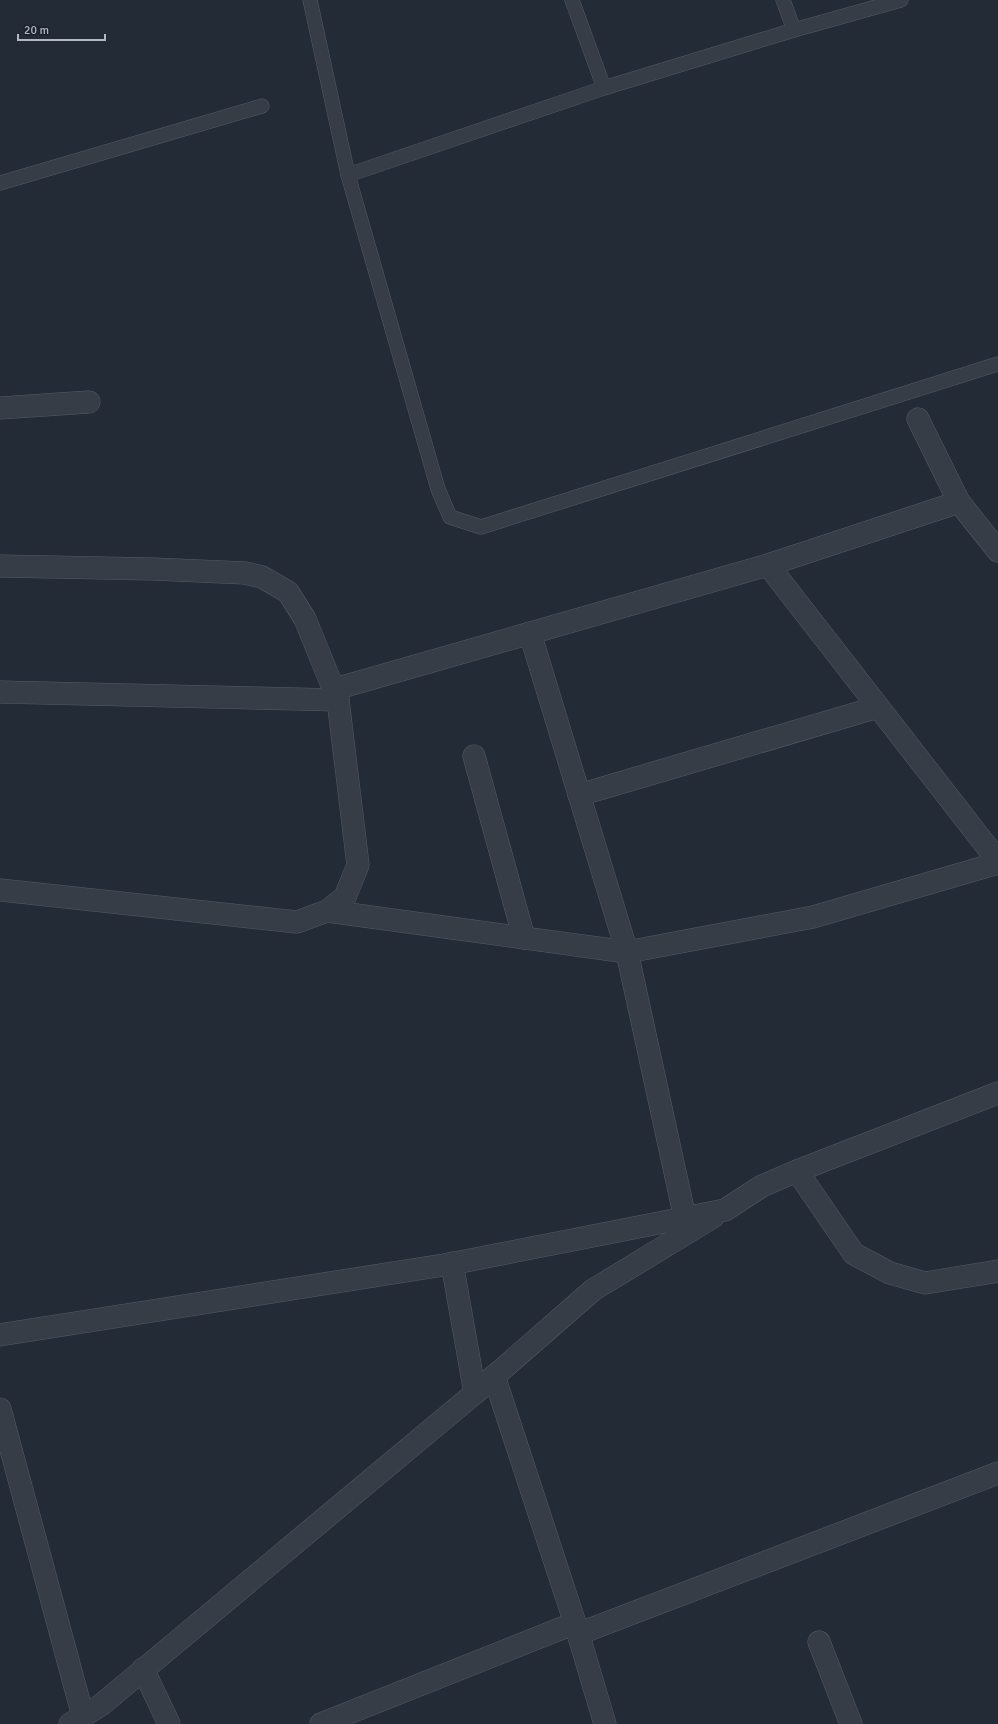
<svg xmlns="http://www.w3.org/2000/svg" width="998" height="1724" font-family="Signika,sans-serif">
<style>
.lines{fill:none;stroke-linecap:round;stroke-linejoin:round}
.lane-casing{stroke:#545b65;stroke-width:15}
.street-casing{stroke:#545b65;stroke-width:23}
.lane{stroke:#373d47;stroke-width:14}
.street{stroke:#373d47;stroke-width:22}
</style>
<rect width="100%" height="100%" fill="#232b36"/>
<g class="lines">
<defs>
<g id="lane">
<polyline points="310,0 348,175 438,489 450,517 481,527 998,364"/>
<polyline points="572,0 604,88"/>
<polyline points="783,0 794,30"/>
<polyline points="348,175 604,88 794,30 901,0"/>
<polyline points="0,183 262,106"/>
</g>
<g id="street">
<polyline points="0,408 89,402"/>
<polyline points="918,419 959,502 998,551"/>
<polyline points="768,565 998,861"/>
<polyline points="0,566 153,569 245,573 262,577 288,592 305,619 338,700 358,865 345,897 327,911 297,922 0,890"/>
<polyline points="530,633 627,952 685,1218"/>
<polyline points="335,689 768,565 959,502"/>
<polyline points="0,692 338,700"/>
<polyline points="474,756 524,938"/>
<polyline points="579,795 878,707"/>
<polyline points="327,911 627,952 813,917 998,863"/>
<polyline points="797,1171 854,1254 890,1273 925,1283 998,1271"/>
<polyline points="452,1263 475,1393"/>
<polyline points="0,1335 450,1264 725,1210 762,1186 797,1171 998,1093"/>
<polyline points="494,1376 575,1623 605,1724"/>
<polyline points="0,1409 83,1716"/>
<polyline points="578,1634 998,1473"/>
<polyline points="819,1642 851,1724"/>
<polyline points="143,1669 169,1724"/>
<polyline points="70,1724 101,1705 475,1393 593,1290 713,1217"/>
<polyline points="321,1724 575,1623"/>
</g>
</defs>
<use href="#lane" class="lane-casing"/>
<use href="#street" class="street-casing"/>
<use href="#lane" class="lane"/>
<use href="#street" class="street"/>
</g>
<path d="M18 34v6h87v-6" fill="none" stroke="#b1b8c3" stroke-width="2"/>
<text x="24" y="34" font-size="12" fill="#b1b8c3" stroke="#1c222c" stroke-width="3" paint-order="stroke">20 m</text>
</svg>
